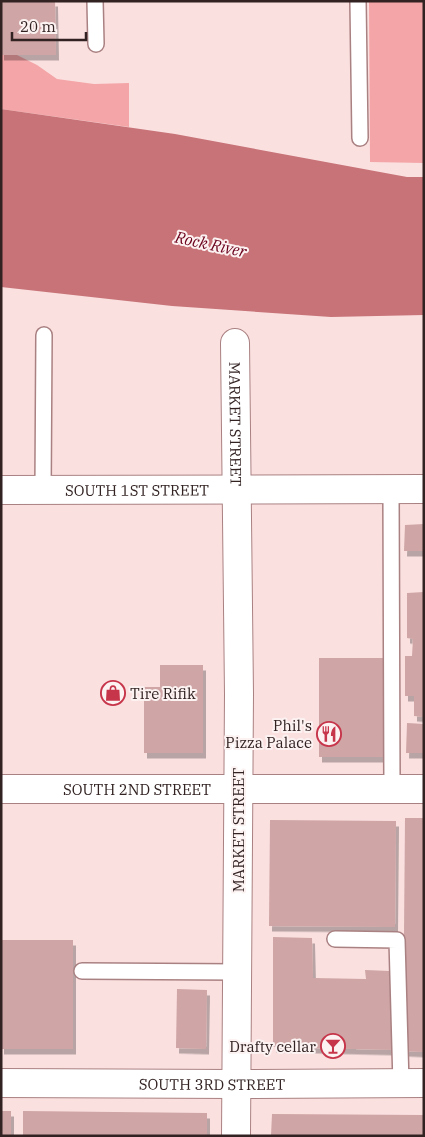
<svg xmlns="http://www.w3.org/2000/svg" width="425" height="1137" font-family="'IBM Plex Serif',serif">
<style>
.green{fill:#f4a5a7}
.water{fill:#c77377}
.building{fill:#cfa5a5;filter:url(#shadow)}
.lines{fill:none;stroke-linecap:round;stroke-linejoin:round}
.service-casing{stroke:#aa8182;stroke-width:18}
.minor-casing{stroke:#aa8182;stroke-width:30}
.tertiary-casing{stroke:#aa8182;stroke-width:30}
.service{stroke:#fff;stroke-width:15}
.minor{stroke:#fff;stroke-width:28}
.tertiary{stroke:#fff;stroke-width:28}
.labels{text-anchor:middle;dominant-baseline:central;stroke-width:4;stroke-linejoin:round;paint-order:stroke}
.street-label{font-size:15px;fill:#322222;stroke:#fcf2f2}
.poi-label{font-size:15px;fill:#322222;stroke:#fcf2f2;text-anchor:end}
.water-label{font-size:16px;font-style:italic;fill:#6b001b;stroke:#fcf2f2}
</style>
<defs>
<filter id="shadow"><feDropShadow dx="3" dy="5.5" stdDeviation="0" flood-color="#0004"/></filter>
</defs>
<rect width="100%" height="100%" fill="#fbe0e0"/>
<g class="green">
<polygon points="369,1 424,1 424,163 370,162"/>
<polygon points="1,47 37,65 57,79 94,84 129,83 129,127 1,109"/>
</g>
<polygon class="water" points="1,109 175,134 407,177 424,177 424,315 331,317 172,306 1,287"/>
<g class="building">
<polygon points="1,1 55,1 56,55 1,55"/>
<polygon points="424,524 424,551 404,551 405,525"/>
<polygon points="424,592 424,717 414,716 414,696 405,696 405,656 412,656 413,639 407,638 407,593"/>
<rect x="319" y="658" width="66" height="99"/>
<polygon points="160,665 203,665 203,753 144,753 144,687 160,687"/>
<polygon points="407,723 424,724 424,753 406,753"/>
<polygon points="405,818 424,818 424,1052 403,1051"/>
<polygon points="270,820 396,821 395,927 269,926"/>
<polygon points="273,937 312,938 313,978 366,979 365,970 390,971 390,1006 394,1007 396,1050 273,1047"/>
<rect x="1" y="940" width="72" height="109"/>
<polygon points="177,989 207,990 206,1049 176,1048"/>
<rect x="1" y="1111" width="10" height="25"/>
<polygon points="23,1111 207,1113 207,1136 23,1136"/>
<polygon points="272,1114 424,1115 424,1136 271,1136"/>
</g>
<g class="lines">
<defs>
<g id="service">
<polyline points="95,1 96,44"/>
<polyline points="358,1 360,138"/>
<polyline points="391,489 392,789"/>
<polyline points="43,490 44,335"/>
<polyline points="335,939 397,940 401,1084"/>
<polyline points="82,971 237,972"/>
</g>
<g id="minor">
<path id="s1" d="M235 343 239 694 236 1136"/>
<path id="s2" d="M1 490 424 489"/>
<path id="s3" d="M1 789H424"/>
</g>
<g id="tertiary">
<path id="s4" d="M1 1083 235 1084 424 1083"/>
</g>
</defs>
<use href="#service" class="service-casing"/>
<use href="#minor" class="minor-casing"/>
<use href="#tertiary" class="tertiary-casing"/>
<use href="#service" class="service"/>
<use href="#minor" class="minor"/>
<use href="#tertiary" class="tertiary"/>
</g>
<defs>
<symbol id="shop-ring" viewBox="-11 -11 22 22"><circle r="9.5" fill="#fcf2f2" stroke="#c6354a" stroke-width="1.5"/><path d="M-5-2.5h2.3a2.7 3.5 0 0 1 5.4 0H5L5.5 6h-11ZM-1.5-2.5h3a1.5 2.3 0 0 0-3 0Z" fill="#c6354a"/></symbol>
<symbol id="restaurant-ring" viewBox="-11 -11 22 22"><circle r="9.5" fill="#fcf2f2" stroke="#c6354a" stroke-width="1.5"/><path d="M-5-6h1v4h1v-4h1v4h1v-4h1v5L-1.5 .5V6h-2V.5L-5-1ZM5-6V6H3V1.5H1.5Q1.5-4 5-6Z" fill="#c6354a"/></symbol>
<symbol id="bar-ring" viewBox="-11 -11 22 22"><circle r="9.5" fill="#fcf2f2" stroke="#c6354a" stroke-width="1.5"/><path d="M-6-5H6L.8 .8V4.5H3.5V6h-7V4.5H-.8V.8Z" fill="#c6354a"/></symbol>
</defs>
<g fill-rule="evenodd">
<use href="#shop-ring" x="99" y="679" width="28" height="28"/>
<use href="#restaurant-ring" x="315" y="720" width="28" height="28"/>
<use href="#bar-ring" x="319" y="1032" width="28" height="28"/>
</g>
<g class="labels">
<g class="street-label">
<text stroke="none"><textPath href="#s1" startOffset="81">MARKET STREET</textPath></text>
<text stroke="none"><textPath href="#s2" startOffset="136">SOUTH 1ST STREET</textPath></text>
<text stroke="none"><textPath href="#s3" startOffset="136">SOUTH 2ND STREET</textPath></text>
<text transform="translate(238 830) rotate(-90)">MARKET STREET</text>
<text stroke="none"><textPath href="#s4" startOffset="211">SOUTH 3RD STREET</textPath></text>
</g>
<g class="poi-label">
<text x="130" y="693" text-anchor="start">Tire Rifik</text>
<text x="312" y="725">Phil's<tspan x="312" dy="17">Pizza Palace</tspan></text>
<text x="316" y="1046">Drafty cellar</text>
</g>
<g class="water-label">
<text transform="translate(211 244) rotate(12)">Rock River</text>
</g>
</g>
<rect width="425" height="1137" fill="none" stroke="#322222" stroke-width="5"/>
<path d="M12 32v8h74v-8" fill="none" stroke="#322222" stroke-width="2.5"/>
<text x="20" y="32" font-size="15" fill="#322222" stroke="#fcf2f2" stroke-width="4" paint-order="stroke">20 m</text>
</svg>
